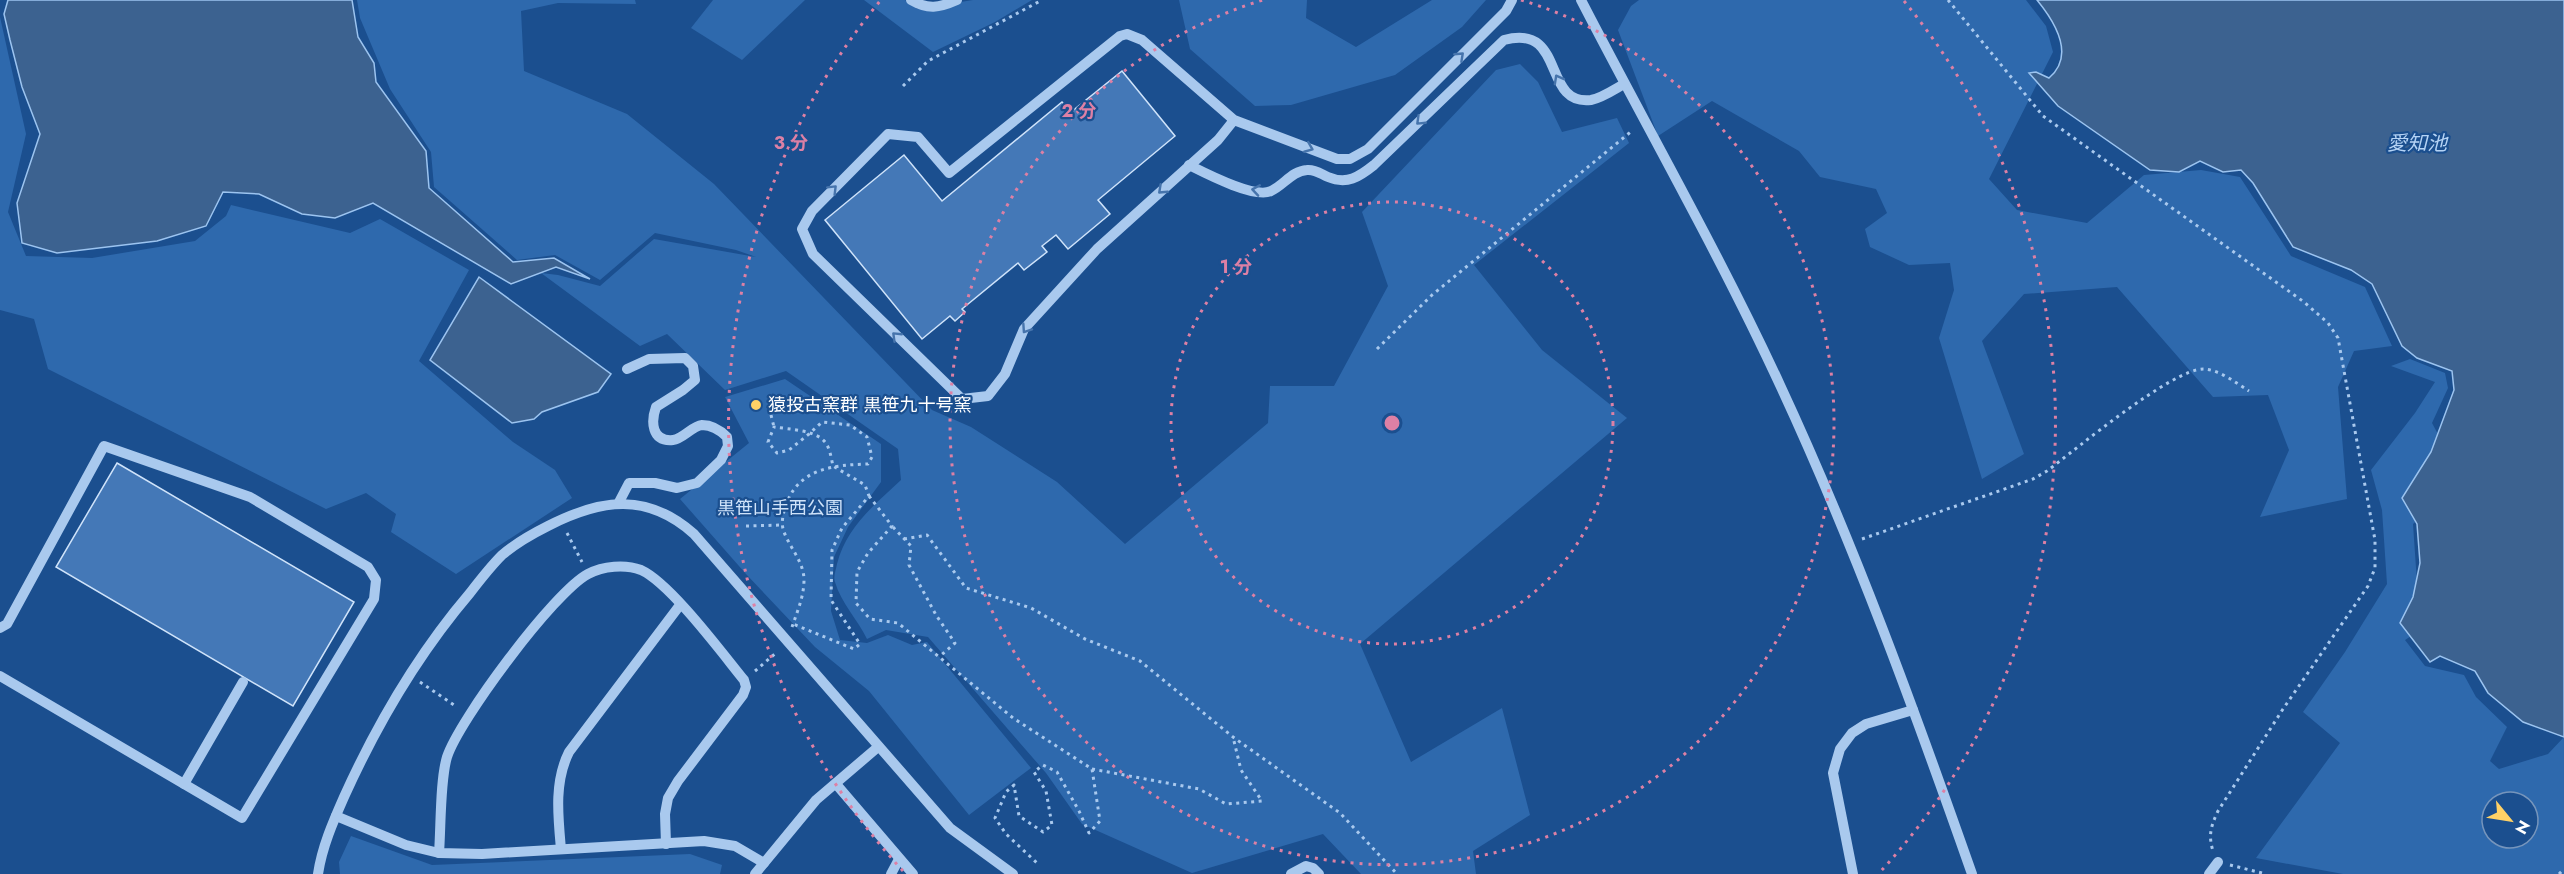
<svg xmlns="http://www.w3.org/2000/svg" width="2564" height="874" font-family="Jost,'Noto Sans JP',sans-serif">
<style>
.green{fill:#2e69ad;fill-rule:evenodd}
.water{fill:#3c6290;stroke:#9cc4f0;stroke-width:1.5}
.building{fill:#4478b7;stroke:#cfe3fa;stroke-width:1.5}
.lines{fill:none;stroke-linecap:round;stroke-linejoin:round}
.path{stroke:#a9c9ee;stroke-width:3;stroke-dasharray:3 4.5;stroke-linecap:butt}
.minor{stroke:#a9c9ee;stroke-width:10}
.oneway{stroke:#4674ac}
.ring{fill:none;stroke:#dd80a5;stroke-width:3;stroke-dasharray:3 6}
.poi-dot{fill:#ffd166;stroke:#1b4f8f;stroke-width:2}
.labels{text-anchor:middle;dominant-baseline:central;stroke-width:4.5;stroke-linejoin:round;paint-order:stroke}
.poi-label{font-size:18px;fill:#fff;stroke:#1b4f8f;text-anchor:start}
.park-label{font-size:18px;fill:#cfe3fa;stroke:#1b4f8f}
.water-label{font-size:20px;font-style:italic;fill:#b5d3f5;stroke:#1b4f8f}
.centre{fill:#dd80a5;stroke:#1b4f8f;stroke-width:3}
.ring-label{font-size:18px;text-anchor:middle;font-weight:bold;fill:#dd80a5;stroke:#1b4f8f;stroke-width:4.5;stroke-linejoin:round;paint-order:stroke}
</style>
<rect width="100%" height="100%" fill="#1b4f8f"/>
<g class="green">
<path d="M357 0H635L636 4 558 3 521 11 524 71 627 114 714 184 932 410 971 427 1057 482 1125 544 1268 423 1270 386H1334L1388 286 1362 212 1496 70 1520 64 1538 82 1562 132 1617 118 1629 143 1474 265 1542 350 1627 418 1360 644 1411 762 1502 708 1530 815 1473 851 1476 874H1361L1323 834 1192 873 1082 824 1046 773 928 637 886 630 867 639C858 620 841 603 835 582 833 577 836 570 837 564 846 528 874 505 901 480L898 449 786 371 725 390 667 334 640 346 541 273 558 275 600 286 654 239 756 257 736 250 655 233 600 280 555 255 517 260 434 187 431 152 390 89 360 18Z"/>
<polygon points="713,0 805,0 742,60 691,28"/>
<polygon points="864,0 905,0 917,9 973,0 1032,0 995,22 933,52"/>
<polygon points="1179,0 1307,0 1306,18 1356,47 1432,0 1486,0 1462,27 1395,75 1291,105 1255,106 1190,49"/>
<polygon points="1639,0 2026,0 2046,26 2053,52 1989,179 2017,210 2087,223 2144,175 2201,170 2240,177 2291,256 2365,287 2392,346 2354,351 2338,387 2347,499 2260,517 2289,450 2268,395 2213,397 2117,287 2024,294 1982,341 2024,454 1982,479 1939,338 1954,290 1950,263 1909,265 1870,247 1865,229 1887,213 1876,189 1820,177 1799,151 1712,101 1658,136 1618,30 1631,6"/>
<polygon points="0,17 26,134 8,212 26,256 92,258 195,241 226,216 231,205 350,233 380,219 469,270 419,361 513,442 555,470 572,498 456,574 391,532 396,514 366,493 326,509 48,369 34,319 0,310"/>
<path d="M2410 359 2445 373 2448 388 2432 423 2448 453 2438 502 2413 524 2419 612 2436 620 2405 640 2425 666 2464 675 2476 697 2507 727 2490 761 2499 769 2548 754 2564 737V874H2343L2256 858 2340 743 2303 712 2345 652 2387 584 2382 510 2371 470 2415 413 2435 382 2391 366ZM2492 802H2528V838H2492Z"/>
<polygon points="785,379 881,444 881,482 848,527 834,557 831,611 840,640 867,643 888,635 912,645 927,642 1031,768 969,815 869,691 815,647 746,574 680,499 749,443 725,397"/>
<polygon points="351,836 432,865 690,854 722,865 720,874 340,874 339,862"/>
</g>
<g class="water">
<polygon points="8,0 352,0 358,37 374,63 376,82 426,151 429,188 513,262 554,258 590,279 556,267 511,284 373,203 335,218 302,214 259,194 223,192 206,226 157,241 57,253 22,243 17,203 40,134 22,87 10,40 4,14"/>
<path d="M2037 0H2564V737L2523 722 2488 693 2475 671 2440 656 2430 662 2400 623 2413 597 2420 563 2417 524 2402 498 2431 452 2454 390 2452 371 2417 358 2402 346 2372 284 2351 270 2293 247 2253 183 2241 170 2223 172 2200 161 2179 172 2150 170 2058 106 2029 73 2036 72 2049 78C2076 55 2055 22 2037 0Z"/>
<polygon points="479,277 611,374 598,392 542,412 534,419 512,423 430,360"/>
</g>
<g class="building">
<polygon points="1122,71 1175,136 1098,200 1110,214 1068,249 1056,235 1042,246 1047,252 1024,270 1018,263 962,309 965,312 955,321 950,316 922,339 825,220 904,155 942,201 1062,102 1071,112"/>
<polygon points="117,463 354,602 293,706 56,567"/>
</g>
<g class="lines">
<g class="path">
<path d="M1948 0 2043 116 2304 302 2328 323 2338 338 2375 540V568L2368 586 2283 709 2218 811C2211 826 2208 835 2213 851"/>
<polyline points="903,86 928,61 1042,0"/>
<polyline points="1377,349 1432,295 1633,130"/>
<polyline points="771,415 774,427"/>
<polyline points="869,496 892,526 868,553 857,572 856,603 870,619 898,623 1013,718 1092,769 1100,821 1089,833 1079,811 1057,772 1043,765 1034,772 1046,791 1052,825 1043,832 1019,816 1014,785 1006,792 995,818 1006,834 1037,863"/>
<polyline points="746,526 783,525"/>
<polyline points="893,527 911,546 909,565 936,615 955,643 939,657"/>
<polyline points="567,533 582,562"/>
<polyline points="904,539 927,535 966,588 1031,608 1085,639 1140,661 1233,737 1340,813 1397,874"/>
<path d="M1862 539 2033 479 2047 471C2075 450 2173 368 2204 369 2220 370 2236 383 2249 391"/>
<path d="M792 627 793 624C798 610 804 595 804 580 804 561 788 546 783 529 781 520 784 510 787 502 801 468 834 465 868 464L872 457 867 437 850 425 822 422 809 434 789 450 777 453 768 442 774 427C788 429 811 430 822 439 830 445 831 458 833 466L865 485 869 496 842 528 832 550 831 600 860 644 854 649 793 624"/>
<polyline points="755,671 777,652"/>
<polyline points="420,682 457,707"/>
<polyline points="1092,769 1199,789 1226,804 1262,801 1241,770 1233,737"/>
<polyline points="2230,865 2266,874"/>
<polyline points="2559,874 2564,869"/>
</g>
<g class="minor">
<path d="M911 0C928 10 939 8 957 0"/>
<path d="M1581 0C1647 128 1720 255 1780 385 1854 544 1914 709 1972 874"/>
<polyline points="1234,120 1218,140 1097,249 1024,329 1005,374 988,396 962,399 813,254 802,229 812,211 888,134 918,137 949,173 1120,36 1127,34 1142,40 1234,120 1337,159 1350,159 1368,149 1506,11 1512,0"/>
<path d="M1189 165C1205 173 1255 199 1271 191 1284 185 1292 171 1307 170 1315 169 1321 174 1328 177 1347 185 1359 177 1374 165L1504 40C1567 23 1541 106 1591 100 1602 98 1615 89 1624 84"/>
<path d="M618 504 629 483H655L677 488 697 483 721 460 728 446 727 437C720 430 713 425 702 425 692 426 683 439 673 440 651 442 651 421 656 407L683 390 695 380 693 366 685 358 649 359 627 369"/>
<polyline points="0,628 7,624 104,446 250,497 368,567 376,580 374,599 242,818 0,676"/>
<polyline points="184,784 243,682"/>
<polyline points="836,784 913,874"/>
<polyline points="336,816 406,845 439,853 482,854 704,841 735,846 764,863"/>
<path d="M561 849C558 816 554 782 569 752L680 605"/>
<path d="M439 853C441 827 440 780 447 757 459 720 554 592 588 574 603 566 625 564 641 570 670 583 722 653 744 680L746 687 743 695 678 781 668 798 665 814 666 844"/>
<path d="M318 874C322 847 333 822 344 797 377 724 418 654 470 593 480 580 490 567 502 555 516 543 532 534 548 526 601 499 647 492 694 534L950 828 1013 874"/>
<polyline points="755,874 816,800 878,747"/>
<polyline points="891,874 899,859"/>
<polyline points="1291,874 1306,866 1313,868 1319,874"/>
<polyline points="1853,874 1833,773 1840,749 1852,733 1866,724 1913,710"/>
<polyline points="2209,874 2218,862"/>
</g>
</g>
<defs><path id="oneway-chevron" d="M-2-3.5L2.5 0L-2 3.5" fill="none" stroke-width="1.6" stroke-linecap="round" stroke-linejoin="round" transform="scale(1.5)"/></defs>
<g class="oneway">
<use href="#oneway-chevron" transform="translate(1460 56) rotate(-43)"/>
<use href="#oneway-chevron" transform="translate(1558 79) rotate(-119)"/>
<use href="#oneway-chevron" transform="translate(1420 121) rotate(136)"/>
<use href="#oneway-chevron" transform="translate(1309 148) rotate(22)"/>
<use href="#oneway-chevron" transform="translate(833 189) rotate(-45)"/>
<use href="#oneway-chevron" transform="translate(1162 190) rotate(137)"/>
<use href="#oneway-chevron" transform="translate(1256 190) rotate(-171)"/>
<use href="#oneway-chevron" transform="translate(1026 329) rotate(124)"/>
<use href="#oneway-chevron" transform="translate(896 336) rotate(-136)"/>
</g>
<g class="ring">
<circle cx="1392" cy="423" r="221"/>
<path d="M1521 0A442 442 0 1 1 1263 0"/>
<path d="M903 871A663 663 0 0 1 880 1M1904 1A663 663 0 0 1 1881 871"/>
</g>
<circle class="poi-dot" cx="756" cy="405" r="6"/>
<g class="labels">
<g class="poi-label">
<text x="768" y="405">猿投古窯群 黒笹九十号窯</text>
</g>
<g class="park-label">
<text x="780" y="508">黒笹山手西公園</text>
</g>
<g class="water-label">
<text x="2417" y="143">愛知池</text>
</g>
</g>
<circle cx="1392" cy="423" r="9" class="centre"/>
<g class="ring-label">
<text x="1079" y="117">2 分</text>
<text x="791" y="149">3 分</text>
<text x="1236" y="273">1 分</text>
</g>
<g transform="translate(2510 820) rotate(120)"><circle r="28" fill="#1b4f8f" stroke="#7695bc" stroke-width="1.5"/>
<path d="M0-4.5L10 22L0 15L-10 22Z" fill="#ffd166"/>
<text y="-9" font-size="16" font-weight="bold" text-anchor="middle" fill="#ffffff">N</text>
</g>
</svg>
